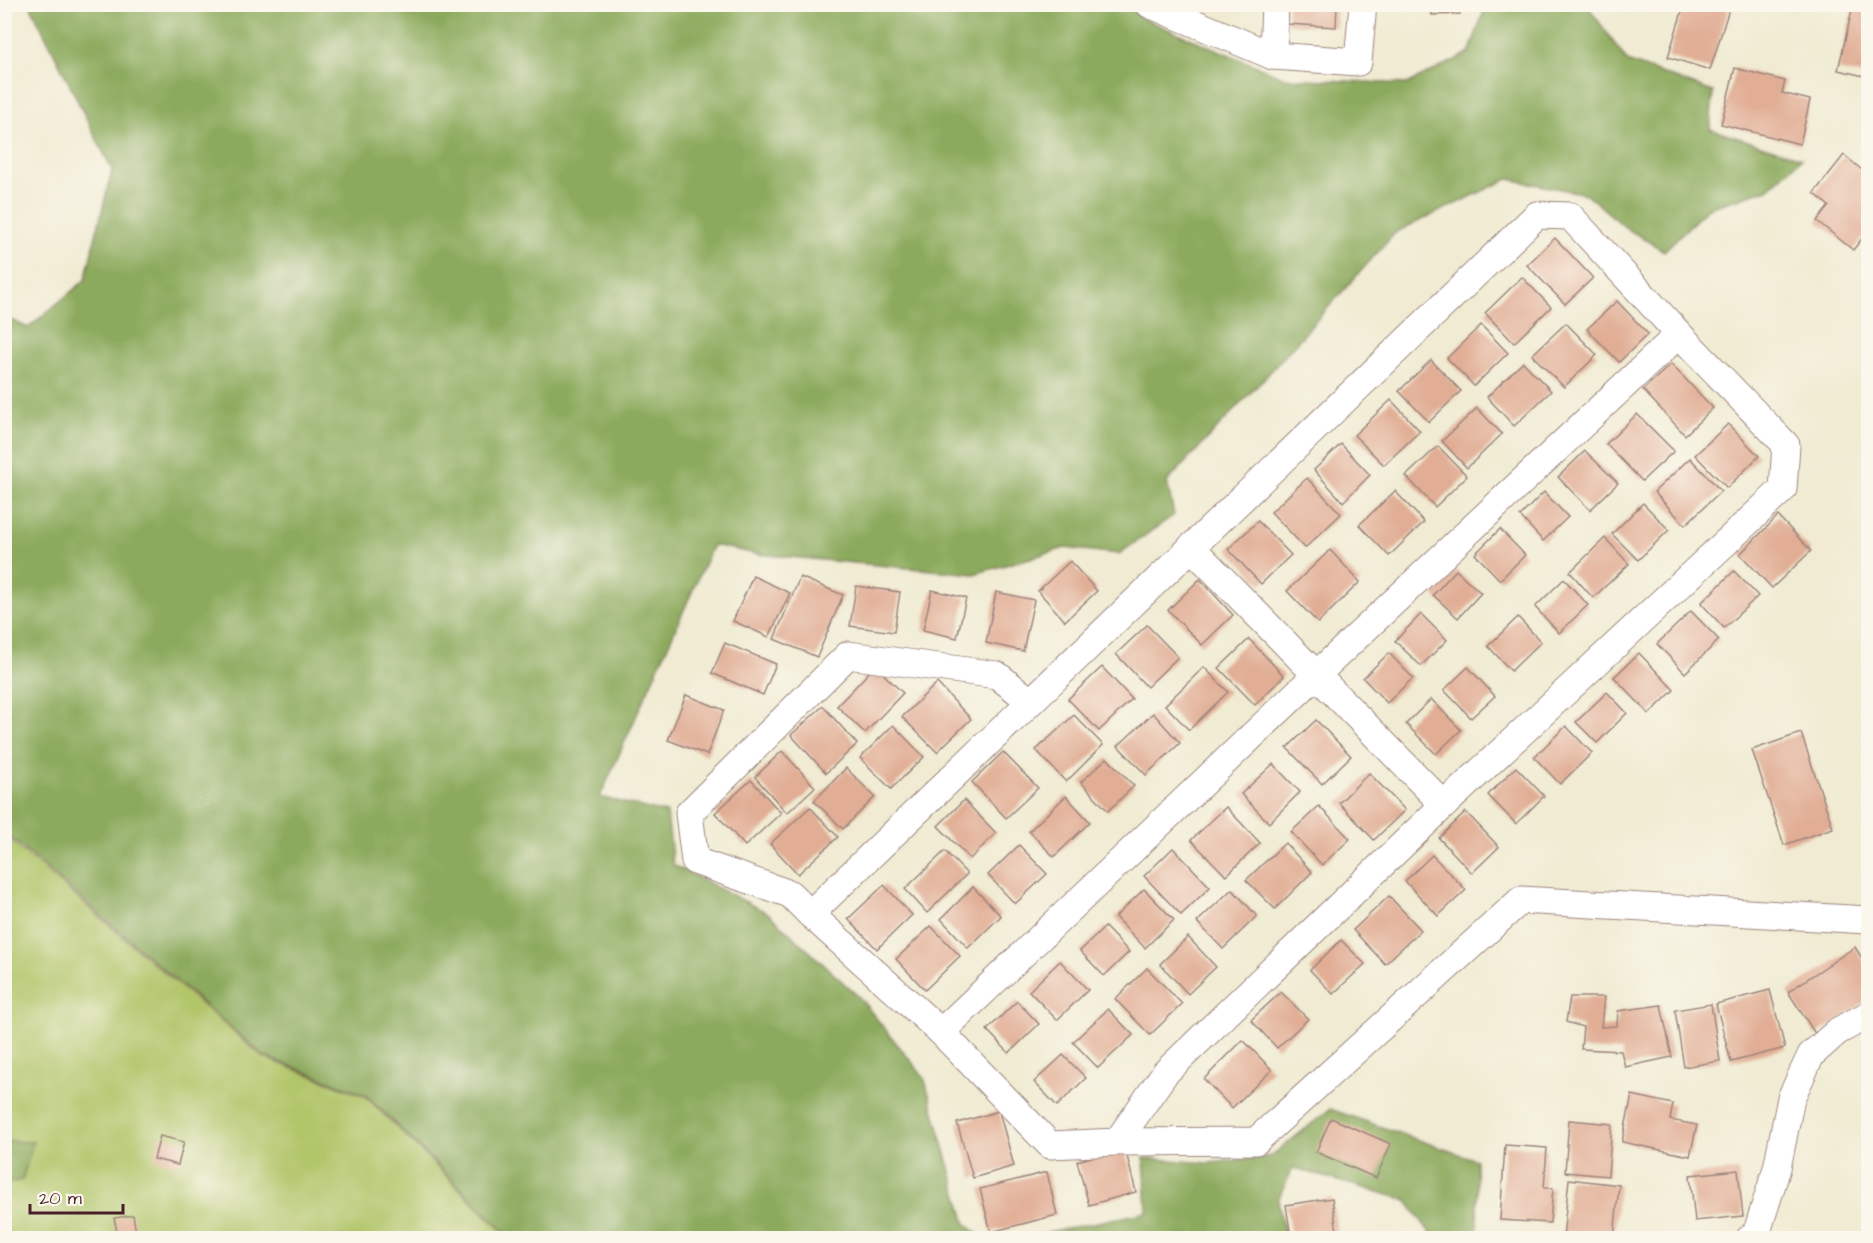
<svg xmlns="http://www.w3.org/2000/svg" width="1873" height="1243" font-family="'Architects Daughter',sans-serif">
<style>
.green{fill:#b1c569;stroke:#7e724a;stroke-width:1.5}
.forest{fill:#8caa5d;stroke:#6b6444;stroke-width:1.5}
.building{fill:#e1ad94}
.lines{fill:none;stroke-linecap:round;stroke-linejoin:round}
.street-casing{stroke:#9d857e;stroke-width:29}
.path{stroke:#9d857e;stroke-width:4;stroke-dasharray:1.5 4.5;stroke-linecap:butt}
.street{stroke:#fff;stroke-width:27}
</style>
<rect width="100%" height="100%" fill="#fbf7ec"/>
<filter id="ink" filterUnits="userSpaceOnUse"><feTurbulence type="fractalNoise" baseFrequency=".0167" numOctaves="2"/><feDisplacementMap in="SourceGraphic" scale="12" xChannelSelector="R" yChannelSelector="G"/><feConvolveMatrix kernelMatrix="1 2 1 2 8 2 1 2 1" color-interpolation-filters="sRGB"/></filter>
<filter id="wash" filterUnits="userSpaceOnUse"><feTurbulence type="fractalNoise" baseFrequency=".008" numOctaves="4" result="noise"/><feDisplacementMap in="SourceGraphic" scale="24" xChannelSelector="R" yChannelSelector="G"/><feGaussianBlur stdDeviation="1.35" result="paint"/><feColorMatrix in="noise" values="0 0 0 0 0 0 0 0 0 0 0 0 0 0 0 0 0 1.4 0 .05"/><feComposite in="paint" operator="in"/></filter>
<g filter="url(#wash)">
<rect width="100%" height="100%" fill="#f0ebd2"/>
<polygon class="green" points="4,835 263,1057 365,1096 509,1238 5,1238"/>
<g class="forest">
<polygon points="30,5 1126,5 1144,19 1285,78 1407,84 1469,53 1486,5 1587,5 1627,61 1713,92 1710,129 1802,158 1768,189 1708,208 1664,251 1626,228 1586,194 1508,179 1396,232 1271,371 1167,482 1174,515 1119,554 1065,548 974,574 757,554 713,545 600,797 667,813 673,865 768,913 859,997 924,1077 966,1224 982,1238 511,1238 366,1095 264,1056 5,833 5,317 28,328 85,280 112,170"/>
<polygon points="1330,1109 1476,1160 1478,1238 1434,1238 1406,1200 1293,1168 1278,1200 1285,1238 1019,1238 1147,1212 1144,1158 1209,1163 1271,1156"/>
<polygon points="5,1141 33,1142 22,1180 5,1183"/>
</g>
<g id="blocks">
<g class="building">
<polygon points="1288,4 1337,4 1336,27 1287,24"/>
<polygon points="1432,4 1475,4 1475,9 1460,9 1460,14 1432,15"/>
<polygon points="1684,5 1730,6 1710,70 1668,57"/>
<polygon points="1852,10 1868,14 1868,77 1838,70"/>
<polygon points="1735,68 1785,81 1782,93 1810,100 1800,144 1721,124"/>
<polygon points="1844,155 1868,175 1868,231 1853,250 1817,221 1829,206 1814,193"/>
<polygon points="1555,238 1593,278 1565,304 1527,265"/>
<polygon points="1522,277 1551,307 1514,343 1485,313"/>
<polygon points="1617,301 1648,334 1619,362 1587,329"/>
<polygon points="1566,323 1597,355 1564,387 1532,355"/>
<polygon points="1481,325 1508,353 1474,386 1447,358"/>
<polygon points="1431,360 1461,391 1429,422 1399,391"/>
<polygon points="1523,362 1551,391 1514,426 1487,397"/>
<polygon points="1671,364 1713,408 1685,435 1643,390"/>
<polygon points="1391,400 1420,431 1384,465 1354,435"/>
<polygon points="1477,408 1502,434 1467,468 1442,441"/>
<polygon points="1637,414 1674,451 1642,481 1606,444"/>
<polygon points="1728,424 1759,456 1727,488 1695,455"/>
<polygon points="1341,444 1370,475 1343,502 1314,470"/>
<polygon points="1438,446 1467,476 1435,507 1406,476"/>
<polygon points="1585,451 1618,483 1590,510 1558,477"/>
<polygon points="1690,458 1721,491 1685,525 1654,492"/>
<polygon points="1307,478 1341,514 1305,548 1271,512"/>
<polygon points="1395,491 1424,522 1389,556 1359,525"/>
<polygon points="1544,492 1568,517 1543,541 1520,516"/>
<polygon points="1643,503 1669,530 1638,560 1612,534"/>
<polygon points="1778,516 1811,551 1772,588 1740,554"/>
<polygon points="1258,521 1291,555 1261,584 1228,549"/>
<polygon points="1500,529 1525,555 1500,580 1475,554"/>
<polygon points="1605,538 1629,564 1593,598 1570,572"/>
<polygon points="1330,550 1360,582 1318,623 1287,591"/>
<polygon points="1070,561 1097,591 1065,621 1038,591"/>
<polygon points="1456,570 1481,593 1458,618 1433,595"/>
<polygon points="1734,571 1758,596 1724,628 1701,603"/>
<polygon points="753,576 790,593 769,637 733,621"/>
<polygon points="800,577 843,595 817,657 774,639"/>
<polygon points="1200,579 1233,615 1202,645 1168,610"/>
<polygon points="1564,579 1588,605 1559,633 1535,607"/>
<polygon points="856,586 900,592 894,632 850,626"/>
<polygon points="932,590 966,598 957,638 923,630"/>
<polygon points="996,592 1034,600 1023,651 986,643"/>
<polygon points="1691,611 1719,640 1685,673 1657,644"/>
<polygon points="1421,614 1447,640 1421,666 1395,641"/>
<polygon points="1518,617 1541,642 1511,671 1488,646"/>
<polygon points="1147,625 1178,657 1147,687 1116,654"/>
<polygon points="1249,639 1284,676 1255,705 1219,668"/>
<polygon points="725,643 776,664 763,695 712,673"/>
<polygon points="1389,653 1413,678 1387,703 1363,678"/>
<polygon points="1639,653 1674,690 1649,714 1614,677"/>
<polygon points="875,666 903,693 865,733 837,706"/>
<polygon points="1102,667 1132,699 1099,731 1068,699"/>
<polygon points="1204,667 1228,692 1189,730 1165,705"/>
<polygon points="1468,667 1495,696 1471,718 1444,690"/>
<polygon points="937,683 971,719 937,752 902,717"/>
<polygon points="1607,692 1627,713 1597,743 1576,722"/>
<polygon points="686,695 724,710 707,755 668,740"/>
<polygon points="1431,699 1461,730 1436,754 1406,724"/>
<polygon points="823,706 857,744 826,773 791,735"/>
<polygon points="1153,713 1180,743 1146,775 1118,746"/>
<polygon points="1074,715 1103,745 1066,782 1036,750"/>
<polygon points="1316,720 1351,756 1322,784 1287,748"/>
<polygon points="893,725 924,757 891,789 860,758"/>
<polygon points="1566,726 1592,753 1560,784 1534,757"/>
<polygon points="1801,733 1833,828 1784,845 1752,750"/>
<polygon points="782,751 815,787 787,813 755,777"/>
<polygon points="1003,752 1038,788 1006,818 972,782"/>
<polygon points="1107,758 1134,786 1108,811 1081,782"/>
<polygon points="1273,764 1300,792 1269,823 1241,794"/>
<polygon points="1516,767 1544,796 1516,824 1488,795"/>
<polygon points="846,768 875,797 843,829 814,801"/>
<polygon points="1369,773 1405,810 1374,840 1339,803"/>
<polygon points="751,780 781,813 745,846 715,813"/>
<polygon points="1066,796 1090,822 1054,857 1029,831"/>
<polygon points="964,800 996,833 970,859 938,826"/>
<polygon points="1319,806 1350,839 1322,865 1291,832"/>
<polygon points="810,807 838,837 798,874 770,844"/>
<polygon points="1226,807 1260,843 1226,876 1191,840"/>
<polygon points="1466,812 1499,847 1472,873 1439,838"/>
<polygon points="1285,843 1312,872 1275,909 1246,880"/>
<polygon points="1019,845 1047,874 1015,904 988,875"/>
<polygon points="1173,848 1210,887 1181,915 1144,876"/>
<polygon points="945,851 967,874 927,913 905,889"/>
<polygon points="1432,855 1466,890 1438,916 1405,881"/>
<polygon points="884,885 912,915 877,949 848,919"/>
<polygon points="973,887 1001,916 968,948 941,919"/>
<polygon points="1144,889 1174,920 1145,948 1115,917"/>
<polygon points="1232,889 1257,916 1223,949 1197,922"/>
<polygon points="1389,896 1421,930 1385,964 1353,930"/>
<polygon points="931,926 960,956 925,990 896,959"/>
<polygon points="1105,927 1129,952 1104,976 1080,951"/>
<polygon points="1188,937 1216,967 1188,994 1160,964"/>
<polygon points="1341,940 1365,964 1333,994 1310,970"/>
<polygon points="1855,947 1868,968 1868,1000 1816,1035 1788,992"/>
<polygon points="1060,961 1088,990 1057,1020 1029,991"/>
<polygon points="1147,968 1182,1004 1150,1035 1115,999"/>
<polygon points="1770,990 1785,1048 1731,1062 1716,1004"/>
<polygon points="1281,992 1308,1019 1277,1048 1251,1020"/>
<polygon points="1570,997 1604,997 1601,1027 1617,1026 1618,1011 1661,1005 1672,1057 1625,1067 1621,1051 1581,1049 1583,1027 1566,1022"/>
<polygon points="1017,1001 1039,1024 1009,1053 987,1030"/>
<polygon points="1711,1004 1720,1061 1684,1067 1675,1010"/>
<polygon points="1108,1009 1133,1035 1098,1068 1073,1042"/>
<polygon points="1243,1040 1272,1070 1232,1108 1204,1079"/>
<polygon points="1063,1055 1086,1078 1057,1106 1034,1082"/>
<polygon points="1632,1095 1673,1104 1670,1120 1697,1125 1690,1156 1622,1142"/>
<polygon points="999,1111 1014,1166 973,1178 957,1123"/>
<polygon points="1331,1118 1391,1144 1376,1178 1316,1152"/>
<polygon points="1569,1120 1612,1124 1608,1176 1565,1172"/>
<polygon points="160,1136 184,1142 178,1165 154,1159"/>
<polygon points="1505,1145 1547,1148 1544,1188 1553,1188 1550,1223 1500,1220"/>
<polygon points="1125,1148 1136,1192 1089,1205 1077,1161"/>
<polygon points="1738,1170 1743,1216 1695,1221 1690,1175"/>
<polygon points="1047,1172 1057,1215 991,1232 980,1189"/>
<polygon points="1569,1179 1619,1185 1614,1238 1563,1238"/>
<polygon points="1332,1198 1338,1238 1291,1238 1286,1205"/>
<polygon points="133,1215 136,1233 118,1236 114,1218"/>
</g>
</g>
</g>
<g filter="url(#ink)">
<use href="#blocks" fill-opacity="0" stroke="#9d857e" stroke-width="1.5"/>
<g class="lines">
<defs>
<g id="street">
<polyline points="1149,4 1273,56 1275,4"/>
<polyline points="1273,56 1358,62 1363,4"/>
<polyline points="1191,547 1444,805"/>
<polyline points="810,914 790,894 695,861 689,813 848,655 997,675 1030,701"/>
<polyline points="941,1032 1316,675 1679,334"/>
<polyline points="1117,1142 1165,1073 1444,805 1783,489 1786,445 1679,334 1570,216 1537,215 810,914 941,1032 1050,1145 1117,1142 1256,1141 1521,900 1868,920"/>
<polyline points="1750,1238 1757,1232 1777,1168 1791,1098 1811,1055 1838,1031 1868,1015"/>
</g>
</defs>
<use href="#street" class="street-casing"/>
<polyline class="path" points="4,1235 27,1238"/>
<use href="#street" class="street"/>
</g>
</g>
<rect width="1873" height="1243" fill="none" stroke="#fbf7ec" stroke-width="24"/>
<path d="M30 1204v9h93v-9" fill="none" stroke="#4a1f2b" stroke-width="3"/>
<text x="39" y="1204" font-size="18" fill="#4a1f2b" stroke="#fbf7ec" stroke-width="4.5" paint-order="stroke">20 m</text>
</svg>
